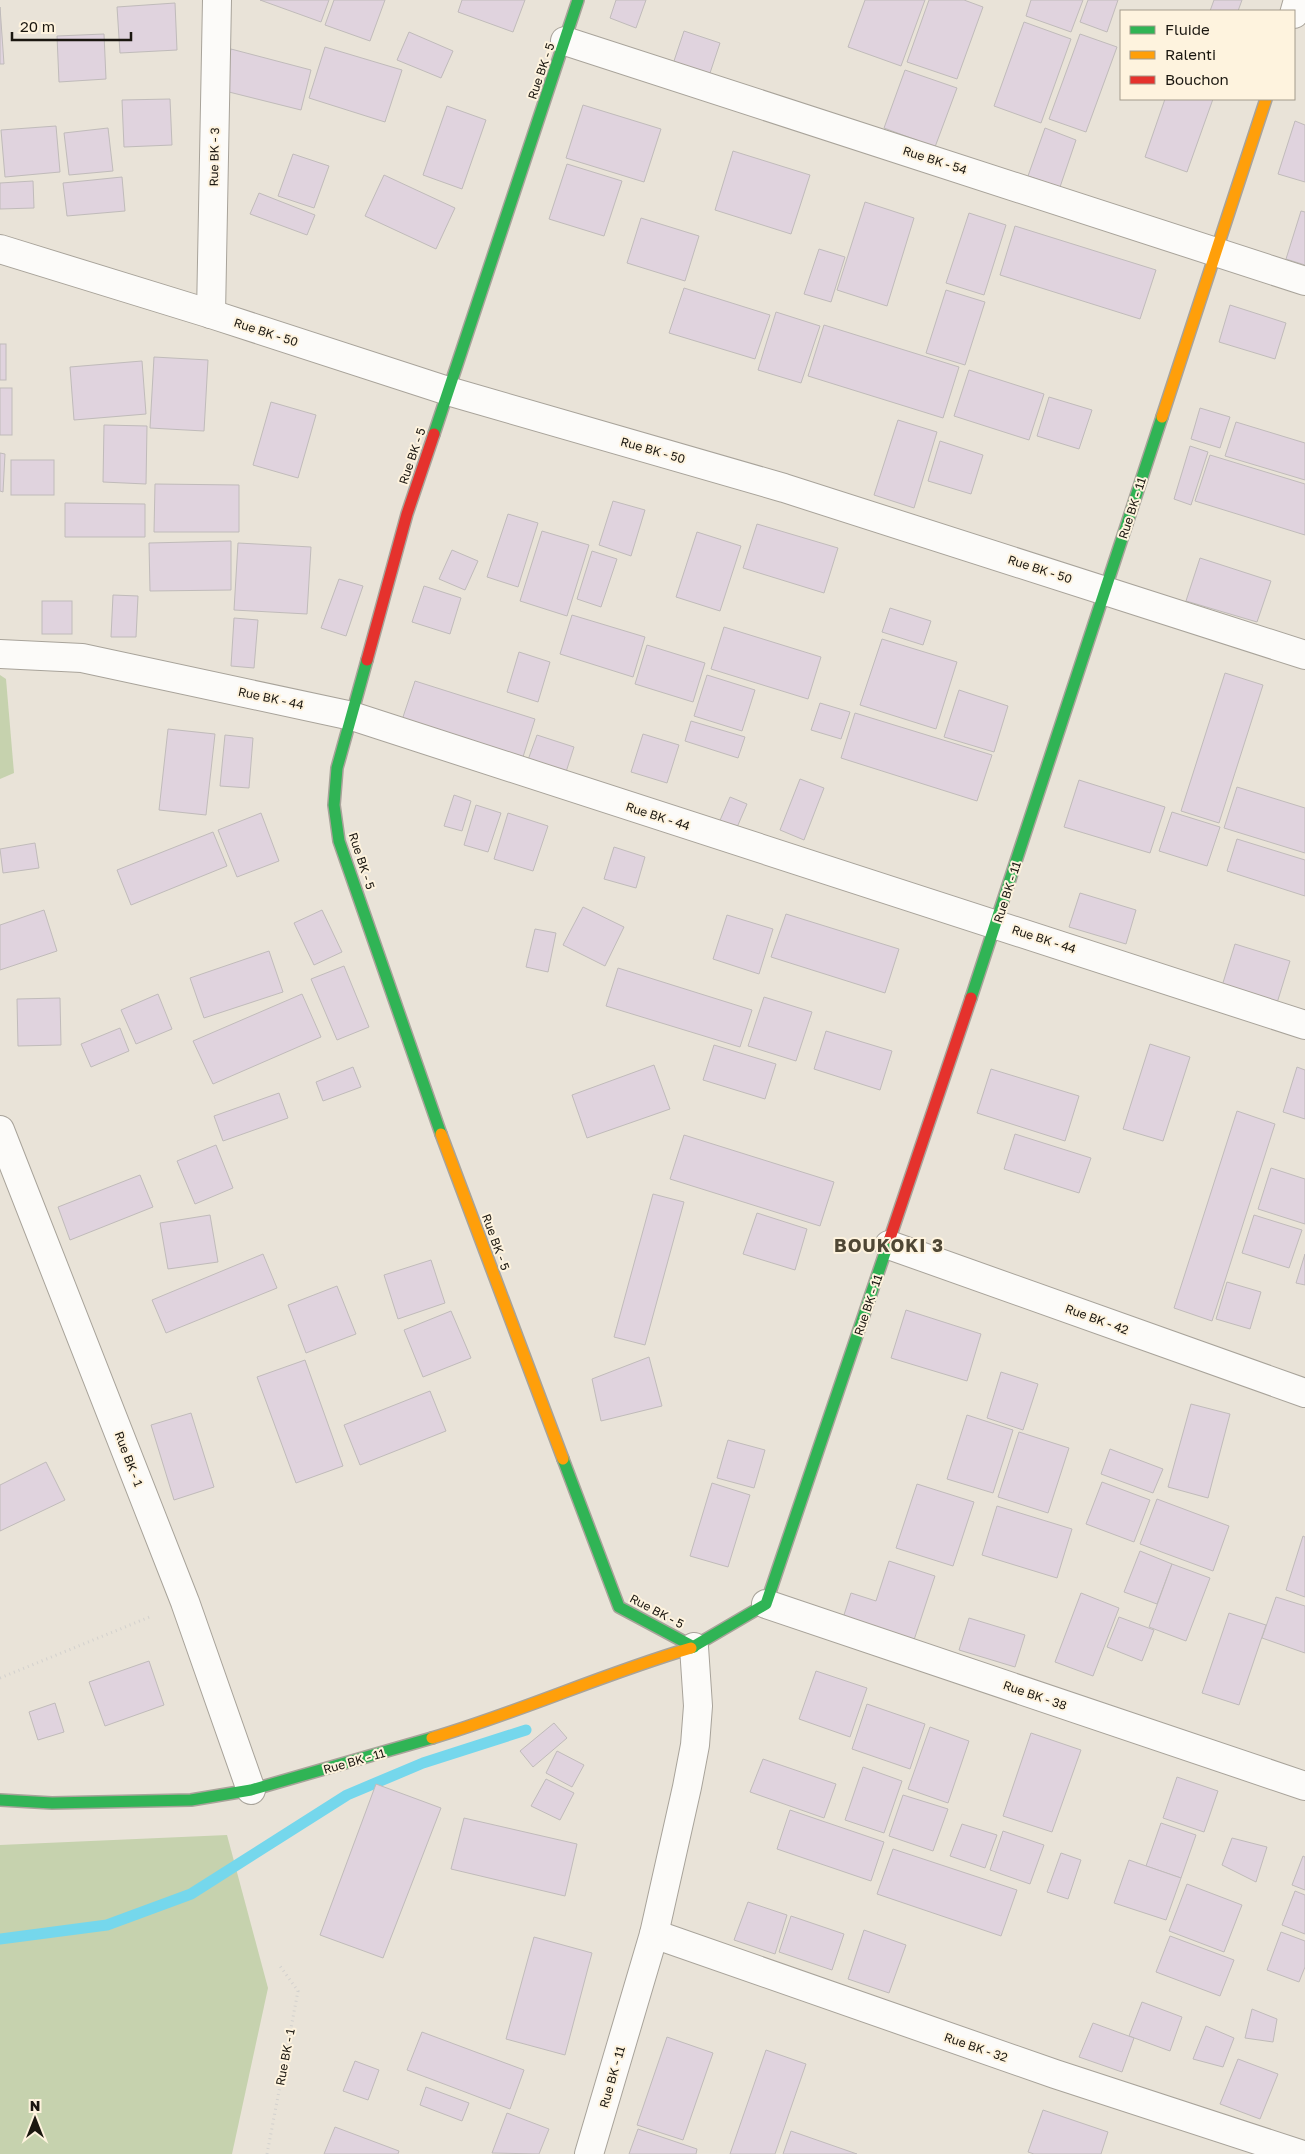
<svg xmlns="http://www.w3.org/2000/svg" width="1305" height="2154" font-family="'Golos Text',sans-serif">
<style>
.green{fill:#c6d2ae}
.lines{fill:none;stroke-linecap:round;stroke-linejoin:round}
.stream{stroke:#75d7ec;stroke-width:11}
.building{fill:#e0d3de;stroke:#c0bbba}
.street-casing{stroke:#a8a39a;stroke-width:30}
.fast-casing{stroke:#a8a39a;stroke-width:14}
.slow-casing{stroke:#a8a39a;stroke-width:14}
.jam-casing{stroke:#a8a39a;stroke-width:14}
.path{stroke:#d3d1ce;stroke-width:3;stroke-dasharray:1 4;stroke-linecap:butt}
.street{stroke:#fcfbf9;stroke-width:28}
.fast{stroke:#30b455;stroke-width:11}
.slow{stroke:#ff9f0a;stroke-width:11}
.jam{stroke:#e5322d;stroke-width:11}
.labels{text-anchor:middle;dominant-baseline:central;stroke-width:4;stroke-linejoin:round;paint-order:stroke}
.street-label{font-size:12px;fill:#1b1710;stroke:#fef3de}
.district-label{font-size:18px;font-weight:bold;letter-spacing:1px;fill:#4f4735;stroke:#fef3de}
</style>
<rect width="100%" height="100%" fill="#e9e3d8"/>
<g class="green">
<polygon points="0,675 6,679 14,773 0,779"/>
<polygon points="227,1835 268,1988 232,2154 0,2154 0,1845"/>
</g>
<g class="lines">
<polyline class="stream" points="0,1939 107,1925 191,1894 347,1795 423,1763 526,1730"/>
</g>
<g class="building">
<polygon points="260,0 329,0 321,22"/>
<polygon points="334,0 385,0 370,41 325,25"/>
<polygon points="462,0 525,0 513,32 458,12"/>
<polygon points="616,0 646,0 636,28 610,18"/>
<polygon points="865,0 925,0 901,66 848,47"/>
<polygon points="929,0 964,0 983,7 957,79 907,62"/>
<polygon points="1031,0 1083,0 1071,32 1026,16"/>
<polygon points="1088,0 1118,0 1107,32 1080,22"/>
<polygon points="1214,0 1242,0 1238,11 1210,11"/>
<polygon points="175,3 177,50 120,53 117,7"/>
<polygon points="0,7 4,64 0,64"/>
<polygon points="1024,22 1071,39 1041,123 994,106"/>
<polygon points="684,31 720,43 709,76 673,64"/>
<polygon points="409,32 453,51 441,78 397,60"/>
<polygon points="104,34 106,79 59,82 57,36"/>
<polygon points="1080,34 1117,47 1086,132 1049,119"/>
<polygon points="325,47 402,70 385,122 309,98"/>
<polygon points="231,49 311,70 301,110 221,90"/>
<polygon points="905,70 957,88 935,147 884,128"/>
<polygon points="170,99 172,145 124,147 122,100"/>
<polygon points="1165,99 1213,99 1187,172 1145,157"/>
<polygon points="583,105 661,129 644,182 566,158"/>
<polygon points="447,106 486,120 462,189 423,175"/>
<polygon points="1295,121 1305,125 1305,182 1278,174"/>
<polygon points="56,126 60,172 5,177 1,130"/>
<polygon points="108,128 113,171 69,175 64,133"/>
<polygon points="1045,128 1076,140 1060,187 1028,176"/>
<polygon points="733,151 810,175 791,234 715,210"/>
<polygon points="293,154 329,166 314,208 278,196"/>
<polygon points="567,164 622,181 604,236 549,219"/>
<polygon points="384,175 455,208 436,249 365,216"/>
<polygon points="122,177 125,211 67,216 63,183"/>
<polygon points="33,181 34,208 0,209 0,183"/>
<polygon points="259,193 315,215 307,235 250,214"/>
<polygon points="865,202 914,218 887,306 837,290"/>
<polygon points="1301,211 1305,212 1305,265 1286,259"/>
<polygon points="969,213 1006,225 984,295 946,283"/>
<polygon points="641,218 699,236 685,281 627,263"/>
<polygon points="1015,226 1156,270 1140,319 1000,275"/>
<polygon points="819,249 845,257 831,302 804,294"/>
<polygon points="684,288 770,315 755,359 669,333"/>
<polygon points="946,290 985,302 965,365 926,353"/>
<polygon points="1230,305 1286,323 1275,359 1219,342"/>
<polygon points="776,312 820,326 801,383 758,370"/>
<polygon points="824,325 959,367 943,418 808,376"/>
<rect x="0" y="344" width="6" height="36"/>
<polygon points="154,357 208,360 204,431 150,428"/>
<polygon points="142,361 146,414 74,420 70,367"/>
<polygon points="969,370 1044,394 1029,440 954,416"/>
<rect x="0" y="388" width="12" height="47"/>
<polygon points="1049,397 1092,410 1079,449 1037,436"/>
<polygon points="271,402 316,415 298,478 253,465"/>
<polygon points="1200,408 1230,417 1220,448 1191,439"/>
<polygon points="898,420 937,432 914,508 874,495"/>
<polygon points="1236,422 1305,443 1305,480 1225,456"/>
<polygon points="104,425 147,426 146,484 103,482"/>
<polygon points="940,441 983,455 971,494 928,481"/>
<polygon points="1190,446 1208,452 1191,505 1174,499"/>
<polygon points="0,453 5,454 3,492 0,491"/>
<polygon points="1210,455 1305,484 1305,535 1195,501"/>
<rect x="11" y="460" width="43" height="35"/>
<polygon points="155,484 239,485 239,532 154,532"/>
<polygon points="613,501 645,510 631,556 599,545"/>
<polygon points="65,503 145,504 145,537 65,537"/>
<polygon points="508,514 538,523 518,587 487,577"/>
<polygon points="757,524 838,548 824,593 743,568"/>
<polygon points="542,531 589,545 567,616 520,601"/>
<polygon points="697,532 741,546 720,611 676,597"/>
<polygon points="231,541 231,590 150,591 149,543"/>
<polygon points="238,543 311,547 307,614 234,610"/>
<polygon points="452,550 478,561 465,590 439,579"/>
<polygon points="592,551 617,559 601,607 577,599"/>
<polygon points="1200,558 1271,581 1257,622 1186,601"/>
<polygon points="339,579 363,586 346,636 321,628"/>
<polygon points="424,586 461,598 450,634 412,622"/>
<polygon points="113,595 138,596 136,637 111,637"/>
<rect x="42" y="601" width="30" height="33"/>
<polygon points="890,608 931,621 923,645 882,632"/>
<polygon points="572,615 645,637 633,677 560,654"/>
<polygon points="234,618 258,620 254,668 231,666"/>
<polygon points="724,627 821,657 808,699 711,669"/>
<polygon points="882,639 957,662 936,729 860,705"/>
<polygon points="647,645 705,663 693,702 635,684"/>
<polygon points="519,652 550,662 538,702 507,692"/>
<polygon points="1225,673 1263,685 1219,823 1181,811"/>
<polygon points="707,675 755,690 742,731 694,716"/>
<polygon points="415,681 535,719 522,760 401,723"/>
<polygon points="959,690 1008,706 994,752 944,737"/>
<polygon points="820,703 850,712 841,739 811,730"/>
<polygon points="855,713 992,755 977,801 841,758"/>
<polygon points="691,721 745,737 738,758 685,741"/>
<polygon points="168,729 215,734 206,815 159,810"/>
<polygon points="643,734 679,745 667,783 631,772"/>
<polygon points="225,735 253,738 249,788 220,786"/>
<polygon points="537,735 574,747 566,772 528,760"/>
<polygon points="800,779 824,788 804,840 780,830"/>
<polygon points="1079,780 1165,807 1150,853 1064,827"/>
<polygon points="1237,787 1305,808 1305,853 1224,828"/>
<polygon points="454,795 471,801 462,831 444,826"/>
<polygon points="730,797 747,804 735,832 718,825"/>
<polygon points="476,805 501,813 488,852 464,845"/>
<polygon points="1172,812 1220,827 1207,866 1159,851"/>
<polygon points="261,813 279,861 237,877 218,830"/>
<polygon points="508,813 548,826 533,871 494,859"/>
<polygon points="213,832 227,866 131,905 117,870"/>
<polygon points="1237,839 1305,860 1305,896 1227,871"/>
<polygon points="35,843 39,868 3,873 0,849"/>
<polygon points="614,847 645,857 636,888 604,879"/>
<polygon points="1080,893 1136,910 1126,944 1069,927"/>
<polygon points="583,907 624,927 605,966 563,945"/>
<polygon points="44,910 57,951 0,970 0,925"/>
<polygon points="322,910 342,952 314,965 294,923"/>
<polygon points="786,914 899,949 885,993 771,957"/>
<polygon points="727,915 773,929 759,974 713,959"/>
<polygon points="535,929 556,933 548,972 526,967"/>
<polygon points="1235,944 1290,961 1277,1003 1222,986"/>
<polygon points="269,951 283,992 204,1018 190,978"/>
<polygon points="344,966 369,1027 337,1040 311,979"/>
<polygon points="618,968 752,1010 740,1047 606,1006"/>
<polygon points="158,994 172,1029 136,1044 121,1010"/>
<polygon points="302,994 321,1037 213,1084 193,1041"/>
<polygon points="764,997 812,1012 796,1061 748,1046"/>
<polygon points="60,998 61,1045 18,1046 17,999"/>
<polygon points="120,1028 129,1051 91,1067 81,1044"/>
<polygon points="826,1031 892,1051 880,1090 814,1069"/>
<polygon points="1150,1044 1190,1057 1163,1141 1123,1129"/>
<polygon points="714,1045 776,1064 765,1099 703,1080"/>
<polygon points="654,1065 670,1109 587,1138 572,1095"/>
<polygon points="353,1067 361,1087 323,1101 316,1082"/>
<polygon points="1297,1067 1305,1070 1305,1119 1283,1112"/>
<polygon points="991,1069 1079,1096 1065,1141 977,1113"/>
<polygon points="279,1093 288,1118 223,1141 214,1116"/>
<polygon points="1237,1111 1275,1124 1212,1321 1174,1308"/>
<polygon points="1015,1134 1091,1158 1079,1193 1004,1169"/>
<polygon points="684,1135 834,1182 820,1226 670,1179"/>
<polygon points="216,1145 233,1188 195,1204 177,1161"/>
<polygon points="1271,1168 1305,1179 1305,1224 1258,1209"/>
<polygon points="140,1175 153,1207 70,1240 58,1207"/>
<polygon points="653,1194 684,1202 645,1345 614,1337"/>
<polygon points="757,1213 807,1229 795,1270 743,1254"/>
<polygon points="210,1215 218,1262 168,1269 160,1223"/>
<polygon points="1254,1215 1302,1230 1289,1268 1242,1253"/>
<polygon points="263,1254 277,1288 166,1333 152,1300"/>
<polygon points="1305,1254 1305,1285 1296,1283"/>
<polygon points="431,1260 445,1303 398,1319 384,1275"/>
<polygon points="1227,1282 1261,1292 1250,1329 1216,1319"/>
<polygon points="337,1286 356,1334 306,1353 288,1305"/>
<polygon points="906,1310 981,1334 967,1381 891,1358"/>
<polygon points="451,1311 471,1358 423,1377 404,1330"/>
<polygon points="649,1357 662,1406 601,1421 592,1379"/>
<polygon points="305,1360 343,1466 296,1483 257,1377"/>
<polygon points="1001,1372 1038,1384 1023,1430 987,1418"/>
<polygon points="430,1391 446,1431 360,1465 344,1425"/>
<polygon points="1191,1404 1230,1414 1208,1498 1168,1487"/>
<polygon points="191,1413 214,1487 174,1500 151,1425"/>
<polygon points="967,1415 1013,1430 993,1493 947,1479"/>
<polygon points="1019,1432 1069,1448 1048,1513 998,1497"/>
<polygon points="728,1440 765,1450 754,1488 717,1478"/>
<polygon points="1110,1449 1163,1469 1153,1493 1101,1474"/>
<polygon points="46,1462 65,1500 0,1531 0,1485"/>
<polygon points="1102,1482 1150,1500 1134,1542 1086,1524"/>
<polygon points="712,1483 750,1495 728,1567 690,1556"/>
<polygon points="917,1484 974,1502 953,1566 896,1548"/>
<polygon points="1157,1499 1229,1526 1213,1571 1140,1544"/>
<polygon points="997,1506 1072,1529 1057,1578 982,1555"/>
<polygon points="1303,1536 1305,1537 1305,1597 1286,1590"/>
<polygon points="1140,1551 1172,1564 1157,1604 1124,1592"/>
<polygon points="889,1561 935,1576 914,1640 843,1618 851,1593 876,1601"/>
<polygon points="1172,1564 1210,1578 1186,1641 1149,1627"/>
<polygon points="1081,1593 1119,1608 1093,1676 1055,1662"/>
<polygon points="1276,1597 1305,1606 1305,1653 1262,1638"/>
<polygon points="1229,1613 1266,1625 1239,1705 1202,1693"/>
<polygon points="1119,1617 1154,1630 1142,1661 1107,1647"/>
<polygon points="969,1618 1025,1635 1015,1667 959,1650"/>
<polygon points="149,1661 164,1705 105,1726 89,1682"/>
<polygon points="816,1671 867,1688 850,1737 799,1719"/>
<polygon points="55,1703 64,1732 38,1740 29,1712"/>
<polygon points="867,1704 925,1724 910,1769 852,1749"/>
<polygon points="554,1723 567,1738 533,1767 520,1751"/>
<polygon points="930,1727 969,1741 948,1803 908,1789"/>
<polygon points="1031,1733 1081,1750 1052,1832 1003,1816"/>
<polygon points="557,1751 584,1765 572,1787 546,1773"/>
<polygon points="763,1759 836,1784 824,1818 750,1792"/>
<polygon points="863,1767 902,1781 884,1833 845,1820"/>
<polygon points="1177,1777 1218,1791 1204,1832 1163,1818"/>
<polygon points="546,1779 574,1793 560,1820 531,1806"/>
<polygon points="376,1784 441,1808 383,1958 320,1935"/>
<polygon points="903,1795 948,1809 933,1851 889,1836"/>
<polygon points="790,1810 884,1842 871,1881 777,1849"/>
<polygon points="464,1818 577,1844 565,1896 451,1869"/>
<polygon points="1161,1823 1196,1835 1181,1878 1146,1866"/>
<polygon points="962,1824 997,1835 985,1868 950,1856"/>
<polygon points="1003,1831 1044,1845 1030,1884 990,1870"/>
<polygon points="1232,1838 1267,1847 1256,1882 1222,1865"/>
<polygon points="893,1849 1017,1890 1001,1936 877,1894"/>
<polygon points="1061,1853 1081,1860 1068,1899 1047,1892"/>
<polygon points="1303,1856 1305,1857 1305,1890 1292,1885"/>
<polygon points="1129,1860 1181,1878 1166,1920 1114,1903"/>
<polygon points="1187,1884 1242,1905 1224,1952 1169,1931"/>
<polygon points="1295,1891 1305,1895 1305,1934 1282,1925"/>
<polygon points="748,1902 787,1915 775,1954 734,1940"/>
<polygon points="791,1916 844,1934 832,1970 779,1952"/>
<polygon points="864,1930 906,1945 889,1993 848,1979"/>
<polygon points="1281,1932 1305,1941 1305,1967 1299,1982 1267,1970"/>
<polygon points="1170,1936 1234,1960 1220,1996 1156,1972"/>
<polygon points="534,1937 592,1953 565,2055 506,2039"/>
<polygon points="1142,2002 1182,2017 1170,2051 1129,2036"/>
<polygon points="1252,2009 1277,2019 1273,2042 1245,2038"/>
<polygon points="1093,2023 1134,2038 1122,2072 1079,2057"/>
<polygon points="1206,2026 1234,2038 1223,2067 1193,2059"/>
<polygon points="422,2032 524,2070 510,2109 407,2070"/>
<polygon points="667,2037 713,2053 683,2140 637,2125"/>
<polygon points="766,2050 806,2064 775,2154 730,2154"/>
<polygon points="1238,2059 1278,2074 1260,2119 1220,2104"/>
<polygon points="355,2061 379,2070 368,2100 343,2091"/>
<polygon points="426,2087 469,2103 462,2121 420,2105"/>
<polygon points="1043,2110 1108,2132 1101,2154 1034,2154 1028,2152"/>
<polygon points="507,2113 549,2129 539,2154 492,2153"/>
<polygon points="335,2127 399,2151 398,2154 324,2154"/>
<polygon points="638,2129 697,2149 696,2154 629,2154"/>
<polygon points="791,2131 857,2154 783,2154"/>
</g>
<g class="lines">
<defs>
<g id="street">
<polyline points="1294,14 1298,0"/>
<polyline points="565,41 1305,281"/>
<polyline points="0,249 211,314 448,391 784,488 1305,655"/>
<polyline points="211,314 217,0"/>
<polyline points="0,654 82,658 352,716 1305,1025"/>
<polyline points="0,1130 185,1602 251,1790"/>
<polyline points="889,1245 1305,1393"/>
<polyline points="766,1604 1305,1786"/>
<polyline points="654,1934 1055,2074 1300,2154"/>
<polyline points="589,2154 654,1934 687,1787 695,1745 698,1706 694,1647"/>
</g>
<g id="fast">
<polyline points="434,434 578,0"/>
<polyline points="367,660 337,768 334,805 339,841 441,1134"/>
<polyline points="971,998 1162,417"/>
<polyline points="563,1459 619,1607 694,1647"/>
<polyline points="691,1648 766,1604 890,1238"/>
<polyline points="0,1800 52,1803 191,1800 251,1790 432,1738"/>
</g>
<g id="slow">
<polyline points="1162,417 1266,99"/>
<polyline points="441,1134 563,1459"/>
<path d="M432 1738C520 1712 603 1674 691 1648"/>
</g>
<g id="jam">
<polyline points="367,660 407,514 434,434"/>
<polyline points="890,1238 971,998"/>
</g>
</defs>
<use href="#street" class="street-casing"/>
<use href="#fast" class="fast-casing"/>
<use href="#slow" class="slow-casing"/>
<use href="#jam" class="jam-casing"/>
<g class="path">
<polyline points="0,1678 152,1616"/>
<polyline points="267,2154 298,1991 280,1966"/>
</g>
<use href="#street" class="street"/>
<use href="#fast" class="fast"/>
<use href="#slow" class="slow"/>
<use href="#jam" class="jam"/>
</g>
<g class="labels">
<g class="street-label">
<text transform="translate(541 71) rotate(-71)">Rue BK - 5</text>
<text transform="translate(214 157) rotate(-89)">Rue BK - 3</text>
<text transform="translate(935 160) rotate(18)">Rue BK - 54</text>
<text transform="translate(266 332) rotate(18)">Rue BK - 50</text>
<text transform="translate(653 450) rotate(16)">Rue BK - 50</text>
<text transform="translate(412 456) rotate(-71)">Rue BK - 5</text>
<text transform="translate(1132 508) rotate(-72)">Rue BK - 11</text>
<text transform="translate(1040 569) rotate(18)">Rue BK - 50</text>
<text transform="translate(271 698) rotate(12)">Rue BK - 44</text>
<text transform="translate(658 816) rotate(18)">Rue BK - 44</text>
<text transform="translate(362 861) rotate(72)">Rue BK - 5</text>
<text transform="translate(1007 892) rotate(-72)">Rue BK - 11</text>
<text transform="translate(1044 939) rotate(18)">Rue BK - 44</text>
<text transform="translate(496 1242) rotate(70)">Rue BK - 5</text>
<text transform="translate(868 1305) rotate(-71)">Rue BK - 11</text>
<text transform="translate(1097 1319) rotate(20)">Rue BK - 42</text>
<text transform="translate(129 1459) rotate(69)">Rue BK - 1</text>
<text transform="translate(657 1611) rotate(28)">Rue BK - 5</text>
<text transform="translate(1035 1695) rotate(19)">Rue BK - 38</text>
<text transform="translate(354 1761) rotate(-16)">Rue BK - 11</text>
<text transform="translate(976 2047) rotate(19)">Rue BK - 32</text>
<text transform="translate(285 2057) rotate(-79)">Rue BK - 1</text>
<text transform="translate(612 2077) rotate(-74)">Rue BK - 11</text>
</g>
<g class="district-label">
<text x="889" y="1245">BOUKOKI 3</text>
</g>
</g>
<rect x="1120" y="10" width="175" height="90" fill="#fef3de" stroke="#a39b8c"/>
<rect x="1130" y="26" width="25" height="8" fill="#30b455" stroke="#a39b8c"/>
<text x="1165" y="35" font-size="15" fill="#1b1710">Fluide</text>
<rect x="1130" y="51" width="25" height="8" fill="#ff9f0a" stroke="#a39b8c"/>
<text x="1165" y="60" font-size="15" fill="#1b1710">Ralenti</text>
<rect x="1130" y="76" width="25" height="8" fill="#e5322d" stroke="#a39b8c"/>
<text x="1165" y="85" font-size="15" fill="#1b1710">Bouchon</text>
<g transform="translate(35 2119)" stroke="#fef3de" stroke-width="4" paint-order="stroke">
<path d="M0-4L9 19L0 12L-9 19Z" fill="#1b1710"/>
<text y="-8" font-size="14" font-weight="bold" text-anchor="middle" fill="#1b1710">N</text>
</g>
<path d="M12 32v8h119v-8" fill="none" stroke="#1b1710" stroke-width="2.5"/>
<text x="20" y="32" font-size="15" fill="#1b1710" stroke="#fef3de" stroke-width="4" paint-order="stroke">20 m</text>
</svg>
